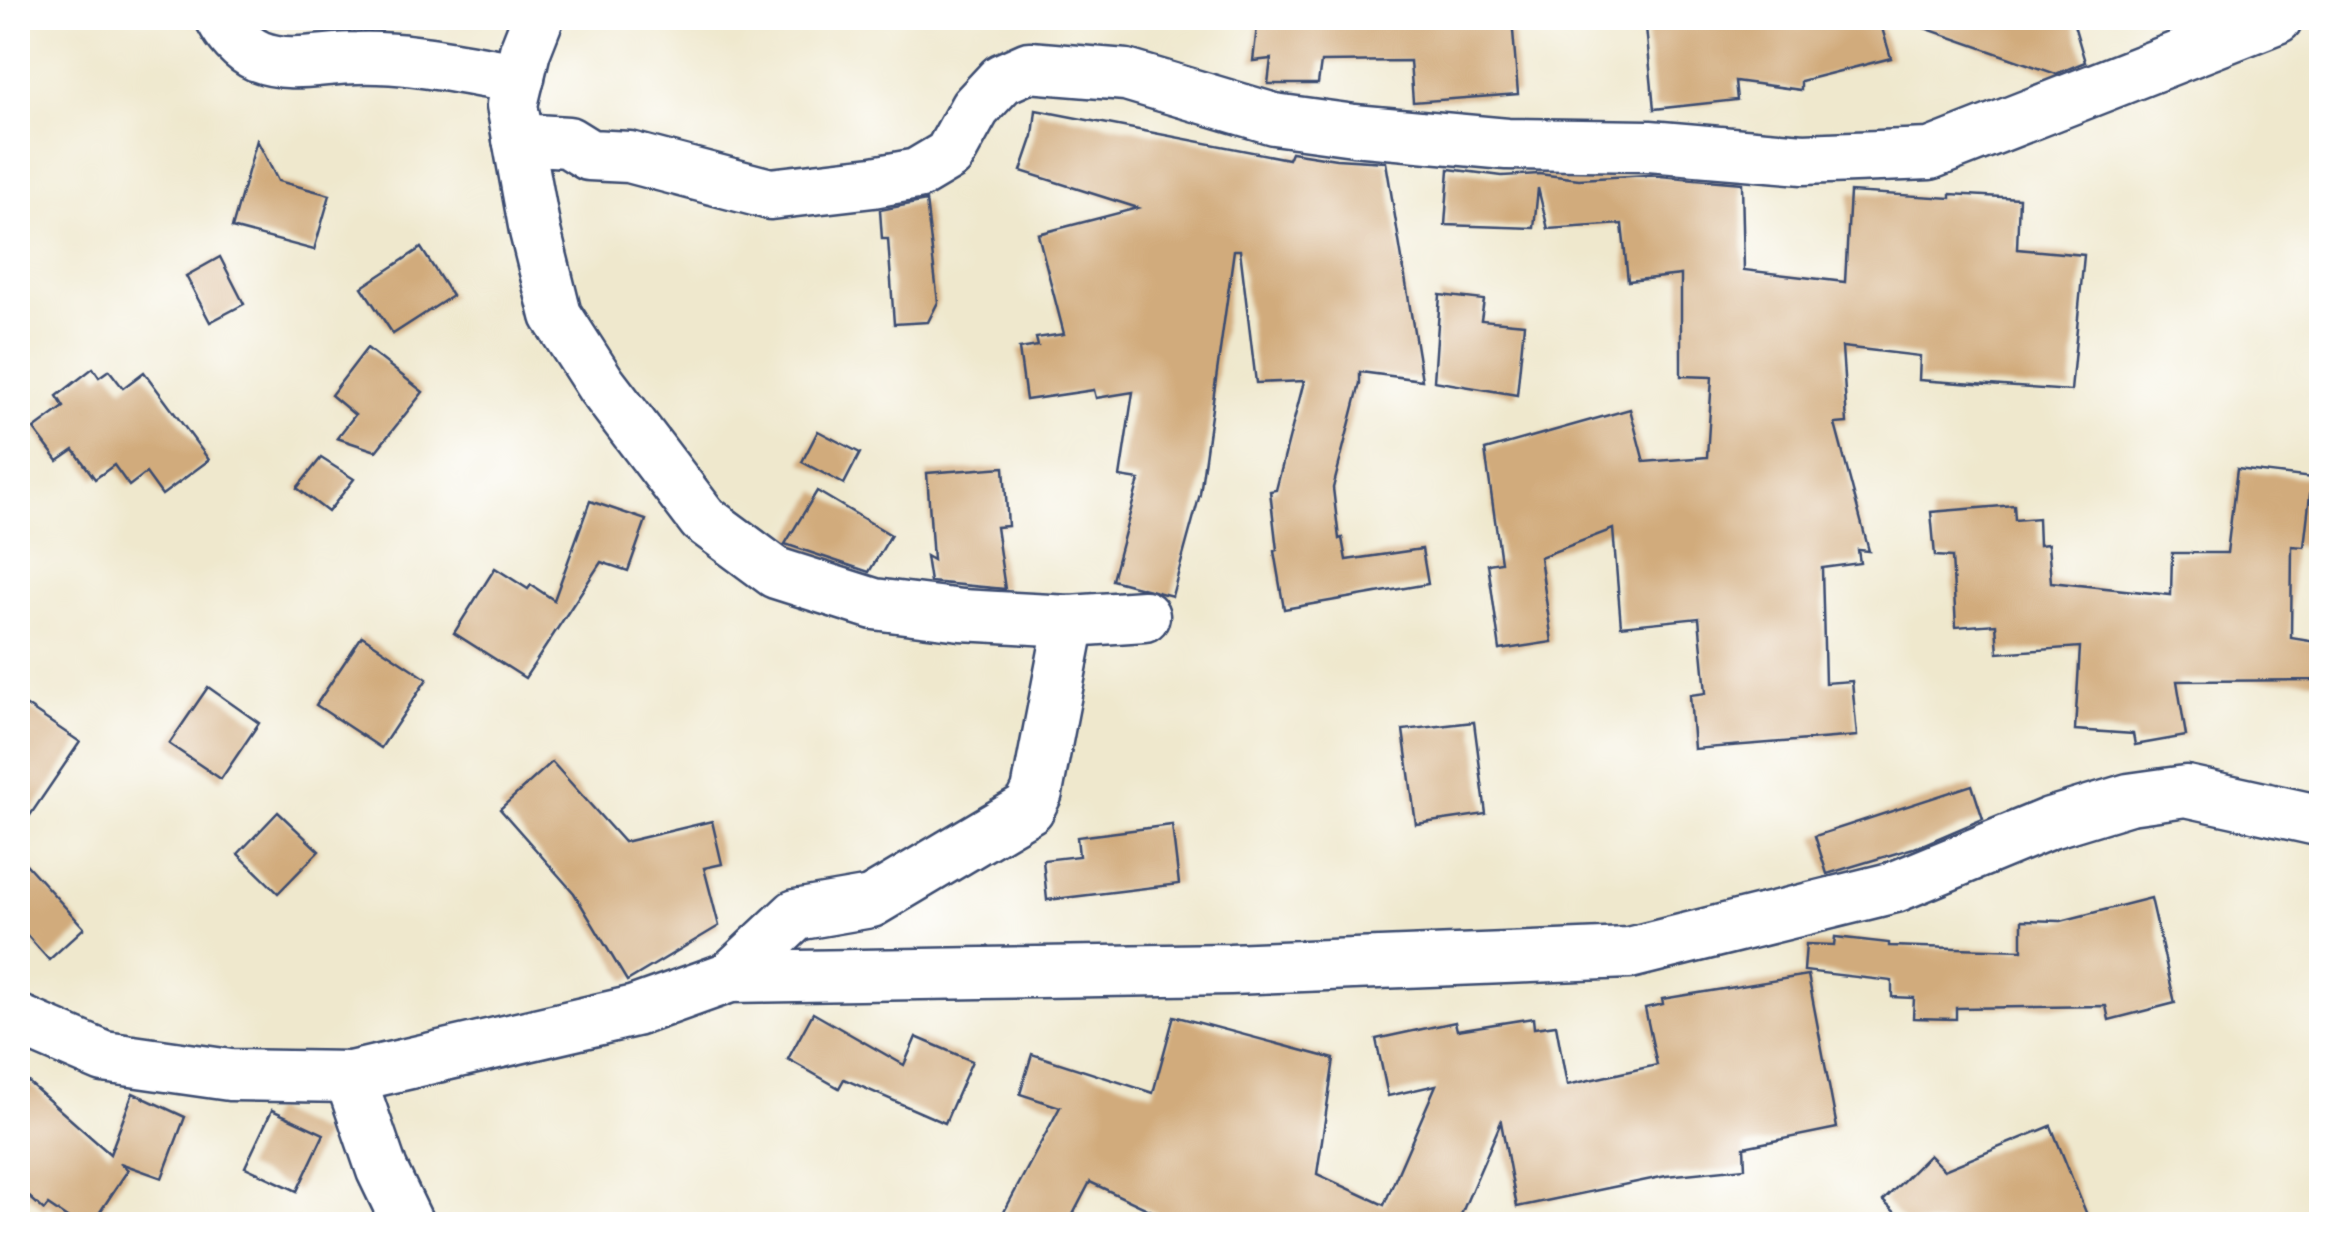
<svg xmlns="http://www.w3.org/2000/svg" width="2339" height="1242" font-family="'Indie Flower',sans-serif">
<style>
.building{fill:#d1ab7b}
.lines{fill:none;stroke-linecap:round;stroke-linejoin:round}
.minor-casing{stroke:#3b4b6f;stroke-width:55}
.minor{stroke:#fff;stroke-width:50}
</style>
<rect width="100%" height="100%" fill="#fff"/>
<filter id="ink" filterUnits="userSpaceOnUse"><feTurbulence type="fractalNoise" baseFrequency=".01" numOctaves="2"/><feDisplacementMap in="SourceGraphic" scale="20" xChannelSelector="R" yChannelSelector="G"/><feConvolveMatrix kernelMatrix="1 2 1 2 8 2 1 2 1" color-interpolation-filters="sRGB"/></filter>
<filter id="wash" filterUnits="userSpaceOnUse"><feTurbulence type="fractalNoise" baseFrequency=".0048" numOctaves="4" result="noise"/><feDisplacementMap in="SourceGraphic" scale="40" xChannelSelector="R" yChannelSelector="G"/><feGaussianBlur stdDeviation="2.25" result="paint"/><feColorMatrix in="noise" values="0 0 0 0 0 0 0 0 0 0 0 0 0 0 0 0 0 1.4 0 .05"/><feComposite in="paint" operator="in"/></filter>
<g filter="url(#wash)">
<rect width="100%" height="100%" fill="#efe8cd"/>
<g id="blocks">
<g class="building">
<polygon points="1258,18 1512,18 1518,94 1413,102 1410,61 1321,62 1318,84 1268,84 1271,59 1253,61"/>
<polygon points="1731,18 1879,18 1891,58 1801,81 1801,90 1735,81 1737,100 1654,109 1646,27"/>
<polygon points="1911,18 2072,18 2085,62 2056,74 1910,23"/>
<polygon points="1036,110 1288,159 1291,152 1336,159 1386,162 1422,380 1360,372 1360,383 1333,488 1339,539 1342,538 1346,560 1422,549 1428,584 1284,609 1274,551 1277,550 1270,491 1276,490 1304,381 1256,383 1240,250 1234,250 1200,494 1172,596 1112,580 1139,480 1120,477 1133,392 1096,398 1094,390 1026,400 1019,349 1038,346 1036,338 1064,334 1038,234 1138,208 1021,171 1033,136"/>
<polygon points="257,140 278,181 330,195 314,250 232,228"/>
<polygon points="1449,169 1502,176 1539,174 1579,179 1648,175 1742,183 1744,270 1845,282 1850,192 1951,198 1951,194 2019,198 2017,249 2084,255 2071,391 1919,380 1920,356 1842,347 1847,423 1835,424 1869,551 1858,550 1860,563 1822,568 1825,683 1852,681 1857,736 1694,749 1690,695 1706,693 1699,618 1621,626 1613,529 1540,557 1552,642 1500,650 1488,564 1501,562 1485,450 1630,409 1644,462 1707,457 1712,377 1681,376 1681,275 1628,281 1622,224 1548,229 1538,188 1534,228 1445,225"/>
<polygon points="926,201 938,302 928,322 894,324 888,239 882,239 880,210"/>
<polygon points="421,248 452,296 393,334 362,287"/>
<polygon points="220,257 244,304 210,322 186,276"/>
<polygon points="1440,295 1484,300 1481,320 1524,324 1517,395 1434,381"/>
<polygon points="367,348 423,392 376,451 337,438 355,415 331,395"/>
<polygon points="93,368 99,377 109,370 123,388 144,372 209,460 162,495 146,473 129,486 114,465 95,479 74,450 58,461 34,429 64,407 57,396"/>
<polygon points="818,431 860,453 844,484 802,462"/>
<polygon points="321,458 354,479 328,512 297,488"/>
<polygon points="1004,467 1008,526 996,527 1005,589 930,582 926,556 933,560 927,473"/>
<polygon points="2237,469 2312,478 2304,547 2292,546 2291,638 2322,643 2322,680 2177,681 2186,736 2135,745 2133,734 2075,730 2080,647 1998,653 1996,624 1956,627 1952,557 1935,556 1931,512 2014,505 2015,520 2038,518 2039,545 2048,544 2051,582 2171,595 2172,553 2227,553"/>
<polygon points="817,491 891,535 869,572 785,544"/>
<polygon points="590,501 646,520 628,571 601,562 525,678 454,633 495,568 528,589 531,585 554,600"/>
<polygon points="362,636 427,679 381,748 316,705"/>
<polygon points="208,687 259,723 221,779 169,744"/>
<polygon points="18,700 80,742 18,833"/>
<polygon points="1474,722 1486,814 1416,824 1403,730"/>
<polygon points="552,762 624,842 712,821 722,864 704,868 719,926 627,981 574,893 500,809"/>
<polygon points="1972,785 1983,819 1920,846 1827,874 1815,836"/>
<polygon points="278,812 319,851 278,893 238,854"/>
<polygon points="1172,825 1179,884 1047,900 1043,860 1079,856 1077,837"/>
<polygon points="18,855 84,928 49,960 18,925"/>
<polygon points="2151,898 2175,1003 2109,1020 2106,1006 1956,1008 1956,1019 1913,1018 1914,998 1892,997 1892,981 1804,971 1806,944 1834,945 1835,937 1889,943 1889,946 2022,950 2022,920 2061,921"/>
<polygon points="1808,975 1837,1128 1744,1147 1745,1168 1666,1176 1517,1207 1501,1122 1457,1224 1179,1224 1090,1182 1068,1224 1027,1224 1004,1212 1060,1107 1020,1094 1032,1054 1153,1093 1174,1016 1334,1059 1317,1174 1384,1205 1436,1085 1388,1096 1376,1039 1455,1022 1457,1030 1533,1018 1534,1028 1556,1025 1567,1085 1657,1065 1645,1008 1663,1004 1662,999"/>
<polygon points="813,1013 904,1065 916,1037 972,1061 945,1123 844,1079 839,1088 788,1059"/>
<polygon points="18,1073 110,1154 133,1093 185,1117 162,1178 120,1163 128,1170 92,1224 76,1224 48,1205 44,1210 18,1187"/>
<polygon points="272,1110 324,1134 297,1191 245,1167"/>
<polygon points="2051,1126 2087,1215 2063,1224 1907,1224 1883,1201 1929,1155 1944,1170"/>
</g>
</g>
</g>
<g filter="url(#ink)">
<use href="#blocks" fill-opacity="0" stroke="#3b4b6f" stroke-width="2.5"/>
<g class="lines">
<defs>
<g id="minor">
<path d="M221 18C229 33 242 49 258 56 291 69 323 58 357 58 411 56 466 70 519 78"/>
<polyline points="538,18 525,51 512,105 535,231 556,315 601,385 703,519 776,573 874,604 961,615 1070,621 1144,616"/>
<polyline points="518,139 568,142 589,155 629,157 770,194 873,182 917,174 949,155 975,108 1002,79 1029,67 1126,75 1274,119 1354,130 1507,144 1649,146 1803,159 1930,154 2277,18"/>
<polyline points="730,977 796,915 871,902 1029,808 1037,792 1070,621"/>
<polyline points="18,1020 104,1057 230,1075 350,1077 635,1011 730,977 1230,969 1629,953 1895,887 2050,823 2129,799 2186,791 2322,821"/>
<polyline points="350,1077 382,1170 408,1224"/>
</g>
</defs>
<use href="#minor" class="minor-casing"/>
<use href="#minor" class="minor"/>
</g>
</g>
<rect width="2339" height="1242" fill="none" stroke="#fff" stroke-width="60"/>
</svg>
